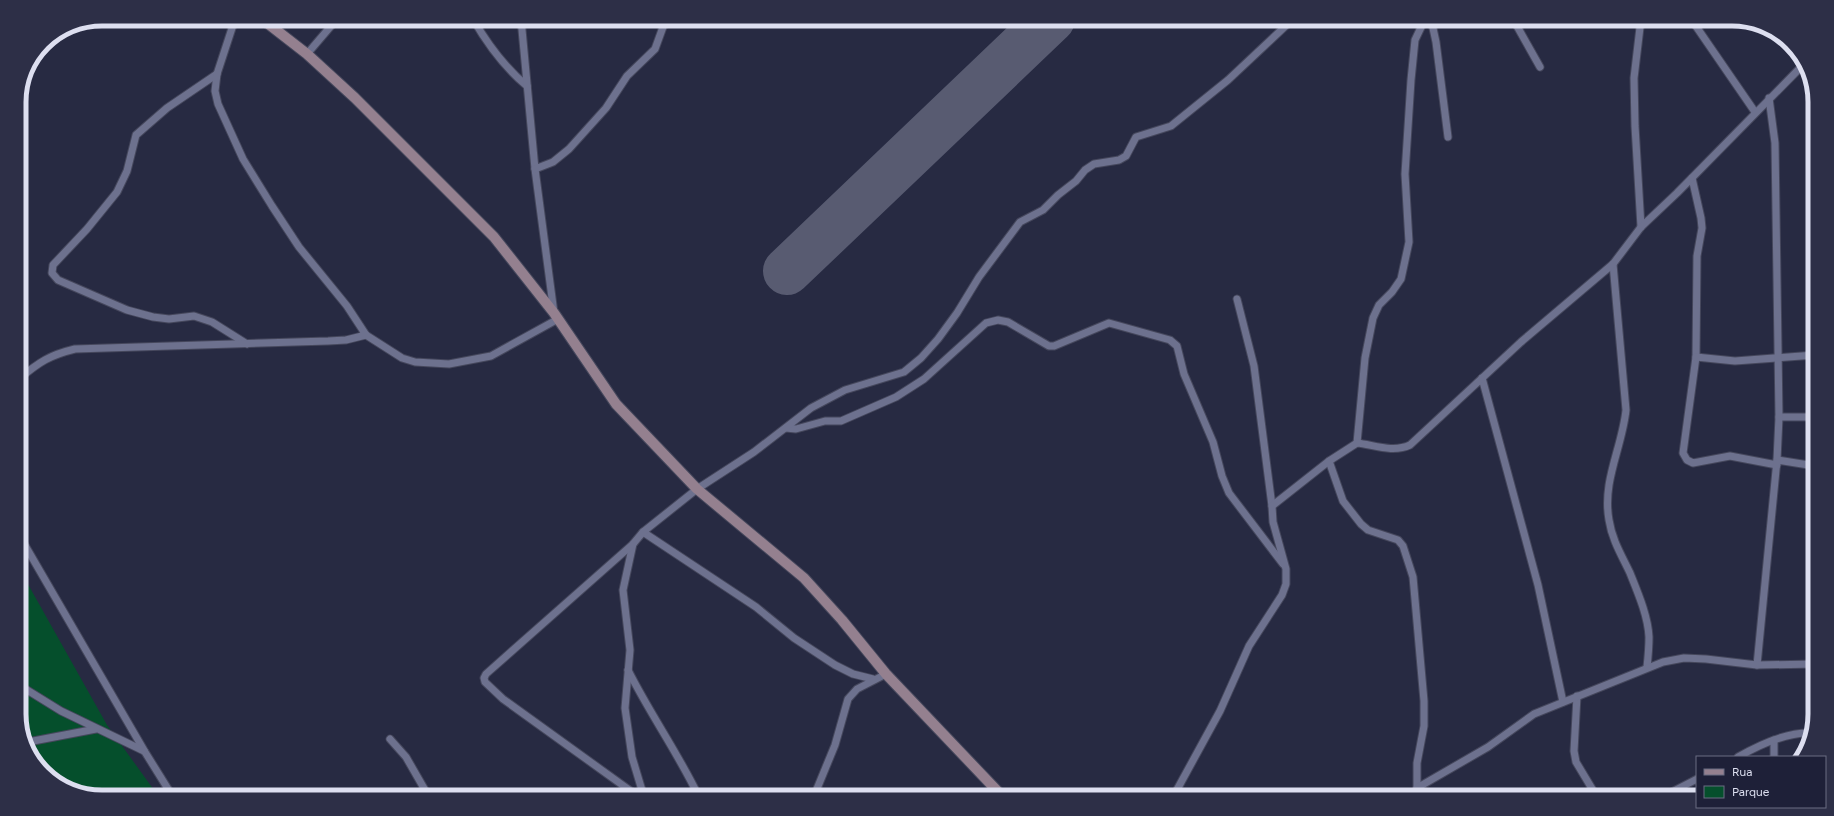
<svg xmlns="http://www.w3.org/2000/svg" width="1834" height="816" font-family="Figtree,sans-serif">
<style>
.green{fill:#054f2c}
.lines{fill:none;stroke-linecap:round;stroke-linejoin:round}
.runway{stroke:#585b71;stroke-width:48}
.street-casing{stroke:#45475c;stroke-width:9}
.secondary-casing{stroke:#45475c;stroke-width:12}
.street{stroke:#6d718e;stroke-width:7}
.secondary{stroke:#94808f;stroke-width:10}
.rim{fill:none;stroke:#dddff0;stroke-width:5}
</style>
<rect width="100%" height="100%" fill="#272a42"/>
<polygon class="green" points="20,570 107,725 159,797 102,797 70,791 36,764 19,719"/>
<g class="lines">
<polyline class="runway" points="787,271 1051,19"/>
<defs>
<g id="street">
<path d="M473 19C488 45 504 67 527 86"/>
<polyline points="521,19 535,169 554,313"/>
<polyline points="1431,19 1436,42 1448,137"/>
<polyline points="1513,19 1540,67"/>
<polyline points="1641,19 1634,78 1635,126 1641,227"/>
<polyline points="1691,19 1755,112"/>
<polyline points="307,54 337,19"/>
<polyline points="217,74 167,108 136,135 127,171 117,192 87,229 53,265 52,273 58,280 127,310 153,317 169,319 194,316 212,322 247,344"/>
<polyline points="535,169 553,162 569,149 606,108 627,76 655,49 663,27 668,19"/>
<polyline points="1692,178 1701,218 1702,228 1697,256 1696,357 1683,453 1687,460 1693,463 1730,456 1777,465"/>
<path d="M1613 264 1626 410C1622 448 1602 481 1609 520 1612 540 1622 556 1630 573 1638 593 1648 616 1649 637 1649 647 1648 658 1647 667"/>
<polyline points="1237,299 1254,366 1272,506"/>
<polyline points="366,335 402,358 415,362 449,364 491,356 558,319"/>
<polyline points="1696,357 1735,361 1815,355"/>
<polyline points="1482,378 1538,585 1563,702"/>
<path d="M19 379C39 362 50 355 75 349L328 341 346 340 366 335 347 306 299 247 272 206 243 159 218 104 215 91 217 74 235 19"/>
<polyline points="1779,417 1815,417"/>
<polyline points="786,428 796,429 825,421 841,421 896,397 924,379 986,323 998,320 1008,322 1049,346 1054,346 1109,323 1170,340 1177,346 1184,374 1213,442 1222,476 1229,493 1283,564"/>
<polyline points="1357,443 1365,358 1373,318 1379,305 1392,292 1401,279 1409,242 1405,174 1411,80 1415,40 1425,19"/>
<polyline points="1777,460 1815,466"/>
<polyline points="1329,461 1343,501 1361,524 1368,530 1398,540 1403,546 1413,577 1424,701 1424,726 1417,763 1417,788 1420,797"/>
<polyline points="643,532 756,607 794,638 835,665 853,674 873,679"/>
<polyline points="19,535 145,752 173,797"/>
<polyline points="633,544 623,590 630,650 625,708 632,757 644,797"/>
<polyline points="1757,665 1777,460 1779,417 1775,143 1769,98"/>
<path d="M628 670C650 714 678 753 699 797"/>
<polyline points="19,685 61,711 144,751"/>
<polyline points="1577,696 1574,751 1576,762 1597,797"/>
<polyline points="390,739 406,757 429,797"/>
<polyline points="1774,740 1774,757"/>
<polyline points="28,742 96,729"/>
<path d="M1738 757C1759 745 1786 732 1811 733"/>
<polyline points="1417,788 1488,747 1534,714 1663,662 1684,658 1706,659 1757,665 1815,664"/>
<polyline points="814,796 835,745 848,699 857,689 886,674"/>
<polyline points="639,797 503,699 485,682 484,678 486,674 633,544 643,532 697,489 754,452 811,408 845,390 904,372 921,358 938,339 957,313 979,277 1020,222 1043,210 1058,195 1076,181 1085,170 1094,164 1119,160 1126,156 1136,137 1171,126 1228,80 1293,19"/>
<path d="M1173 797 1220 711 1249 646 1282 595 1286 584V569L1273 522 1272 506 1329 461 1357 443C1374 445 1393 453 1410 445L1521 342 1613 264 1641 227 1677 193 1804 64"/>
<polyline points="1662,797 1697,779"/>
</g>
<polyline id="secondary" points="262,19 307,54 355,98 494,237 554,313 616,404 697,489 804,578 842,620 886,674 1003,797"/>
</defs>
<use href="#street" class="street-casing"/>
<use href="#secondary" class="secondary-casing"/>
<use href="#street" class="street"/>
<use href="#secondary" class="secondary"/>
</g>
<path d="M0 0H1834V816H0ZM102 26H1732A76 76 0 0 1 1808 102V714A76 76 0 0 1 1732 790H102A76 76 0 0 1 26 714V102A76 76 0 0 1 102 26Z" fill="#2d2f47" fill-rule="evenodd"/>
<path class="rim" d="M102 26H1732A76 76 0 0 1 1808 102V714A76 76 0 0 1 1732 790H102A76 76 0 0 1 26 714V102A76 76 0 0 1 102 26Z"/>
<rect x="1696" y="756" width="130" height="52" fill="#1e2038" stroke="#6a6c82"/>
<rect x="1704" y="769" width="20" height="6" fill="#94808f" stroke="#6a6c82"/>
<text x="1732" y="776" font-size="12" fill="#dddff0">Rua</text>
<rect x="1704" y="786" width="20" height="12" fill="#054f2c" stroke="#6a6c82"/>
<text x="1732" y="796" font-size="12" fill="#dddff0">Parque</text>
</svg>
